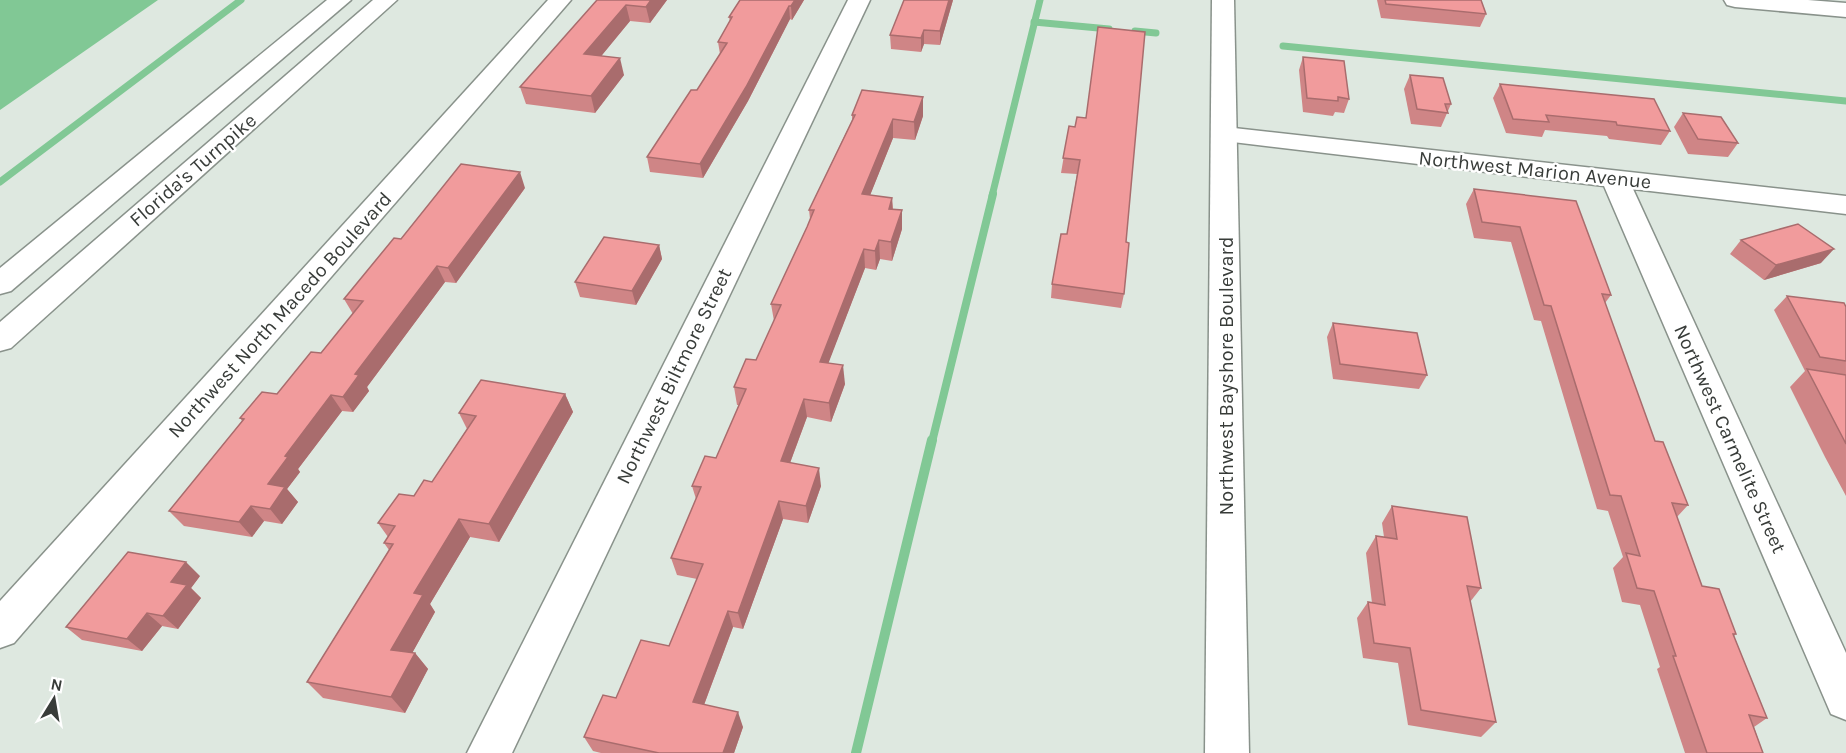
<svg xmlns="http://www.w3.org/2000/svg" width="1846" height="753" font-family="Karla,sans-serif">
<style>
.water{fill:#81c895}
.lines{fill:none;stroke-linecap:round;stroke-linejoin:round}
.stream-far2{stroke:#81c895;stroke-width:7}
.stream-far1{stroke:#81c895;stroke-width:8}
.stream{stroke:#81c895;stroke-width:10}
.minor-casing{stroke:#89928b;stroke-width:3}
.secondary-casing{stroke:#89928b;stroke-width:3}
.motorway-casing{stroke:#89928b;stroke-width:3}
.minor{fill:#fff;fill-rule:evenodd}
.secondary{fill:#fff;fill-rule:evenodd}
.motorway{fill:#fff;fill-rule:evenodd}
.wall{fill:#cf8586}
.shaded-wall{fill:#a96c6d}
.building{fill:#f19b9c;stroke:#a96c6d;stroke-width:1.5}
.labels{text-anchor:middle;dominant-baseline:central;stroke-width:5;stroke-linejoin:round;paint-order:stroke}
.street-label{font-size:20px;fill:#383c39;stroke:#fff}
</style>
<rect width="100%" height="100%" fill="#dee8e0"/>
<polygon class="water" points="0,0 158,0 0,110"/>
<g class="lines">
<g class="stream-far2">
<polyline points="1034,22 1109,29"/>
<polyline points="1135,31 1156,33"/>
<polyline points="1283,46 1846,101"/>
<polyline points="0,182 241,0"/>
<polyline points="992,196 1040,0"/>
</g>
<polyline class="stream-far1" points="932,442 993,194"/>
<polyline class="stream" points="856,753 932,440"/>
<defs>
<g id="minor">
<polygon points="548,0 571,0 14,643 0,648 0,601"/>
<polygon points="848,0 870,0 512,753 467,753"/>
<polygon points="1724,0 1808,0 1846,3 1846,17 1735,7 1727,5"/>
<polygon points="1225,127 1846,196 1846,214 1633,189 1846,653 1846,720 1831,714 1604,186 1216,140 1212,135 1216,130"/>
</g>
<polygon id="secondary" points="1212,0 1234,0 1249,753 1205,753"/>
<g id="motorway">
<polygon points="327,0 351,0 11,291 0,294 0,268"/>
<polygon points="373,0 397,0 11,348 0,351 0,322"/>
</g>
</defs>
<use href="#minor" class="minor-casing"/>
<use href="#secondary" class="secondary-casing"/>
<use href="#motorway" class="motorway-casing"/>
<use href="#minor" class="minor"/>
<use href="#secondary" class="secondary"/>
<use href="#motorway" class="motorway"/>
</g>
<g class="wall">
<polygon points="597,0 667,0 650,23 630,21 601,56 624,75 595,113 526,104 520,87"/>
<polygon points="740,0 804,0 792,20 790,19 748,101 703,178 650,172 647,157 697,90 720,54 718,42 730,22 729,17"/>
<polygon points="953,0 940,45 924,44 921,52 891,49 890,35"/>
<polygon points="1377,0 1481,0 1486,14 1480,27 1381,18"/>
<polygon points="1303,57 1349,99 1344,113 1335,112 1333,116 1303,112 1299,70"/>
<polygon points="1410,75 1451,104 1441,127 1411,124 1404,89"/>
<polygon points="1500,84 1670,131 1661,145 1609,139 1607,136 1545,130 1542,137 1506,133 1493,98"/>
<polygon points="1683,113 1738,143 1728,157 1688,154 1674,127"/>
<polygon points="852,115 923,116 915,140 893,138 870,195 892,198 893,209 902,229 892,261 880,259 876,270 865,268 828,363 845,384 831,422 807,417 790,463 821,486 808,523 783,519 743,629 733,627 704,705 743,727 734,753 601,753 593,751 584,737 616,698 669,646 697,579 677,575 671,558 696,499 692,486 716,458 739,405 737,405 734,387 756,360 774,321 771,304 807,227 810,219 809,210 852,120"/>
<polygon points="1069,126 1126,242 1124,294 1121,308 1051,298 1052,284 1067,234 1077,174 1061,173"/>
<polygon points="525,188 456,283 445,282 367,387 369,391 353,412 342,411 298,469 300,472 287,489 298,502 282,524 264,521 252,537 184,526 169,511 242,421 240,418 277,394 321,353 353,314 344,299"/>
<polygon points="1474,189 1611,295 1605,303 1655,441 1688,505 1677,517 1702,586 1736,634 1734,636 1767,718 1754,727 1763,753 1685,753 1657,669 1660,667 1640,605 1622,602 1613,568 1623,557 1608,511 1597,509 1541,321 1534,320 1511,242 1474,238 1466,204"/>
<polygon points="1741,240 1821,263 1764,280 1730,254"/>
<polygon points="659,245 662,259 636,305 580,297 575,282"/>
<polygon points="1787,296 1846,307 1846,496 1825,457 1790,387 1805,371 1774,310"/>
<polygon points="1333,323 1427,375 1419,389 1333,379 1327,337"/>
<polygon points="565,394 573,412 499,542 470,537 430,604 435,612 412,653 415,653 428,669 405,713 323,698 307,682 389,550 384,543 388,537 378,523 432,482 467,429 459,413"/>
<polygon points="1392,506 1481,588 1470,602 1496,722 1481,737 1408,725 1398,663 1363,658 1357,618 1368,602 1372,603 1366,553 1376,536 1384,537 1382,523"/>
<polygon points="200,576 191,588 201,598 178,629 162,626 142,651 82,640 66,627"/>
</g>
<g class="shaded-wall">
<polygon points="651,0 667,0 650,23 646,7"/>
<polygon points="795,0 804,0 792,20 791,6"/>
<polygon points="949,0 953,0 940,45 940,31"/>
<polygon points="626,5 630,21 589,71 584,54"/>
<polygon points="789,6 790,19 748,101 703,178 700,164"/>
<polygon points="924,30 924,44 921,52 921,38"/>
<polygon points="620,58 624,75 595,113 591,96"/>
<polygon points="923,97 923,116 915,140 914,122"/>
<polygon points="893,119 893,138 863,213 862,194"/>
<polygon points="520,172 525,188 456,283 448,268"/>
<polygon points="892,198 893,217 889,209"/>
<polygon points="902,210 902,229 892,261 891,242"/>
<polygon points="879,240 880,259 876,270 875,251"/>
<polygon points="659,245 662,259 636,305 632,291"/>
<polygon points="864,249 865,268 822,380 820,362"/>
<polygon points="1834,249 1821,263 1764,280 1776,265"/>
<polygon points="437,266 445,282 367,387 369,391 353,412 343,397 355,374"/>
<polygon points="843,365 845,384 831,422 829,403"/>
<polygon points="565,394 573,412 499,542 489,524"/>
<polygon points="331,395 342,411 298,469 300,472 287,489 298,502 282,524 270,509 268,484 285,456"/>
<polygon points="804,399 807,417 784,479 781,461"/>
<polygon points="819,468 821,486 808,523 806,506"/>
<polygon points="779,501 783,519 743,629 738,613"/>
<polygon points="251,506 264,521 252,537 239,522"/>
<polygon points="459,519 470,537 430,604 435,612 405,666 391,650 414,593"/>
<polygon points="186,562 200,576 191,588 201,598 178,629 163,616 171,582"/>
<polygon points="728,611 733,627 699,718 693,702"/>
<polygon points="147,613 162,626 142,651 127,639"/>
<polygon points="415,653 428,669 405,713 391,697"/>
<polygon points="738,712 743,727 734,753 723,753"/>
</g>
<g class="building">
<polygon points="597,0 651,0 646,7 626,5 584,54 620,58 591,96 520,87"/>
<polygon points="740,0 795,0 791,6 789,6 746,87 700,164 647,157 691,90 697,90 727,43 718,42 732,17 729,17"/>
<polygon points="904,0 949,0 940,31 924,30 921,38 890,35"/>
<polygon points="1385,0 1481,0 1486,14 1386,4"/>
<polygon points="1098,27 1145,32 1126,242 1129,243 1124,294 1052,284 1061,234 1067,234 1080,160 1063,158 1069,126 1075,127 1077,117 1086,118"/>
<polygon points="1303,57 1344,61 1349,99 1338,97 1338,101 1307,98"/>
<polygon points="1410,75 1443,78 1451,104 1445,104 1448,113 1417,109"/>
<polygon points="1500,84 1654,99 1670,131 1617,125 1616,122 1546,115 1549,122 1513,119"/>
<polygon points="862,90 923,97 914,122 893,119 862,194 892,198 889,209 902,210 891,242 879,240 875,251 864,249 820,362 843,365 829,403 804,399 781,461 819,468 806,506 779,501 738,613 728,611 693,702 738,712 723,753 659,753 584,737 603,695 616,698 641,640 669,646 703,564 671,558 701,487 692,486 705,456 716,458 746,389 734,387 746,359 756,360 781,305 771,304 807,227 814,210 809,210 855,115 852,115"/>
<polygon points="1683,113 1721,117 1738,143 1698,139"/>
<polygon points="461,164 520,172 448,268 437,266 355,374 359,375 343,397 331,395 285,456 288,457 268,484 285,487 270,509 251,506 239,522 169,511 244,419 240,418 262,392 277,394 311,352 321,353 363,301 344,299 394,238 401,239"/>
<polygon points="1474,189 1576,201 1611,295 1602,294 1655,441 1663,442 1688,505 1672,503 1702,586 1719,589 1736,634 1733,634 1767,718 1749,715 1763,753 1707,753 1673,656 1676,656 1654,591 1637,588 1626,553 1640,556 1621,496 1610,495 1551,306 1544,305 1520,227 1482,222"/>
<polygon points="1798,224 1834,249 1776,265 1741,240"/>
<polygon points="604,237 659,245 632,291 575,282"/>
<polygon points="1787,296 1844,303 1846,307 1846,361 1820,357"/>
<polygon points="1333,323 1417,333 1427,375 1340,364"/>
<polygon points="1807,369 1846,375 1846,444 1844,440"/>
<polygon points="481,380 565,394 489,524 459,519 414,593 423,595 391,650 415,653 391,697 307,682 393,544 384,543 395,526 378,523 399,494 414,496 424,480 432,482 476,416 459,413"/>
<polygon points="1392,506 1467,517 1481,588 1467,586 1496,722 1421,710 1410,648 1374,643 1368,602 1385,605 1376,536 1397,539"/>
<polygon points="128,552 186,562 171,582 187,585 163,616 147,613 127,639 66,627"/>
</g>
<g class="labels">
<g class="street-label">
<text transform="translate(193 170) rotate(-41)">Florida's Turnpike</text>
<text transform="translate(1535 170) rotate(6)">Northwest Marion Avenue</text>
<text transform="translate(280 315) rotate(-48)">Northwest North Macedo Boulevard</text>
<text transform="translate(674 376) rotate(-64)">Northwest Biltmore Street</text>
<text transform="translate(1226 376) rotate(-90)">Northwest Bayshore Boulevard</text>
<text transform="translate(1730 439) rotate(66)">Northwest Carmelite Street</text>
</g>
</g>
<g transform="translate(54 699) rotate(11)" stroke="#ffffff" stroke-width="4.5" paint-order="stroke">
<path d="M0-4.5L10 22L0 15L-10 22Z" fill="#383c39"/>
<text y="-9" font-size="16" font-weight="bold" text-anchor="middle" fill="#383c39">N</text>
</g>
</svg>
